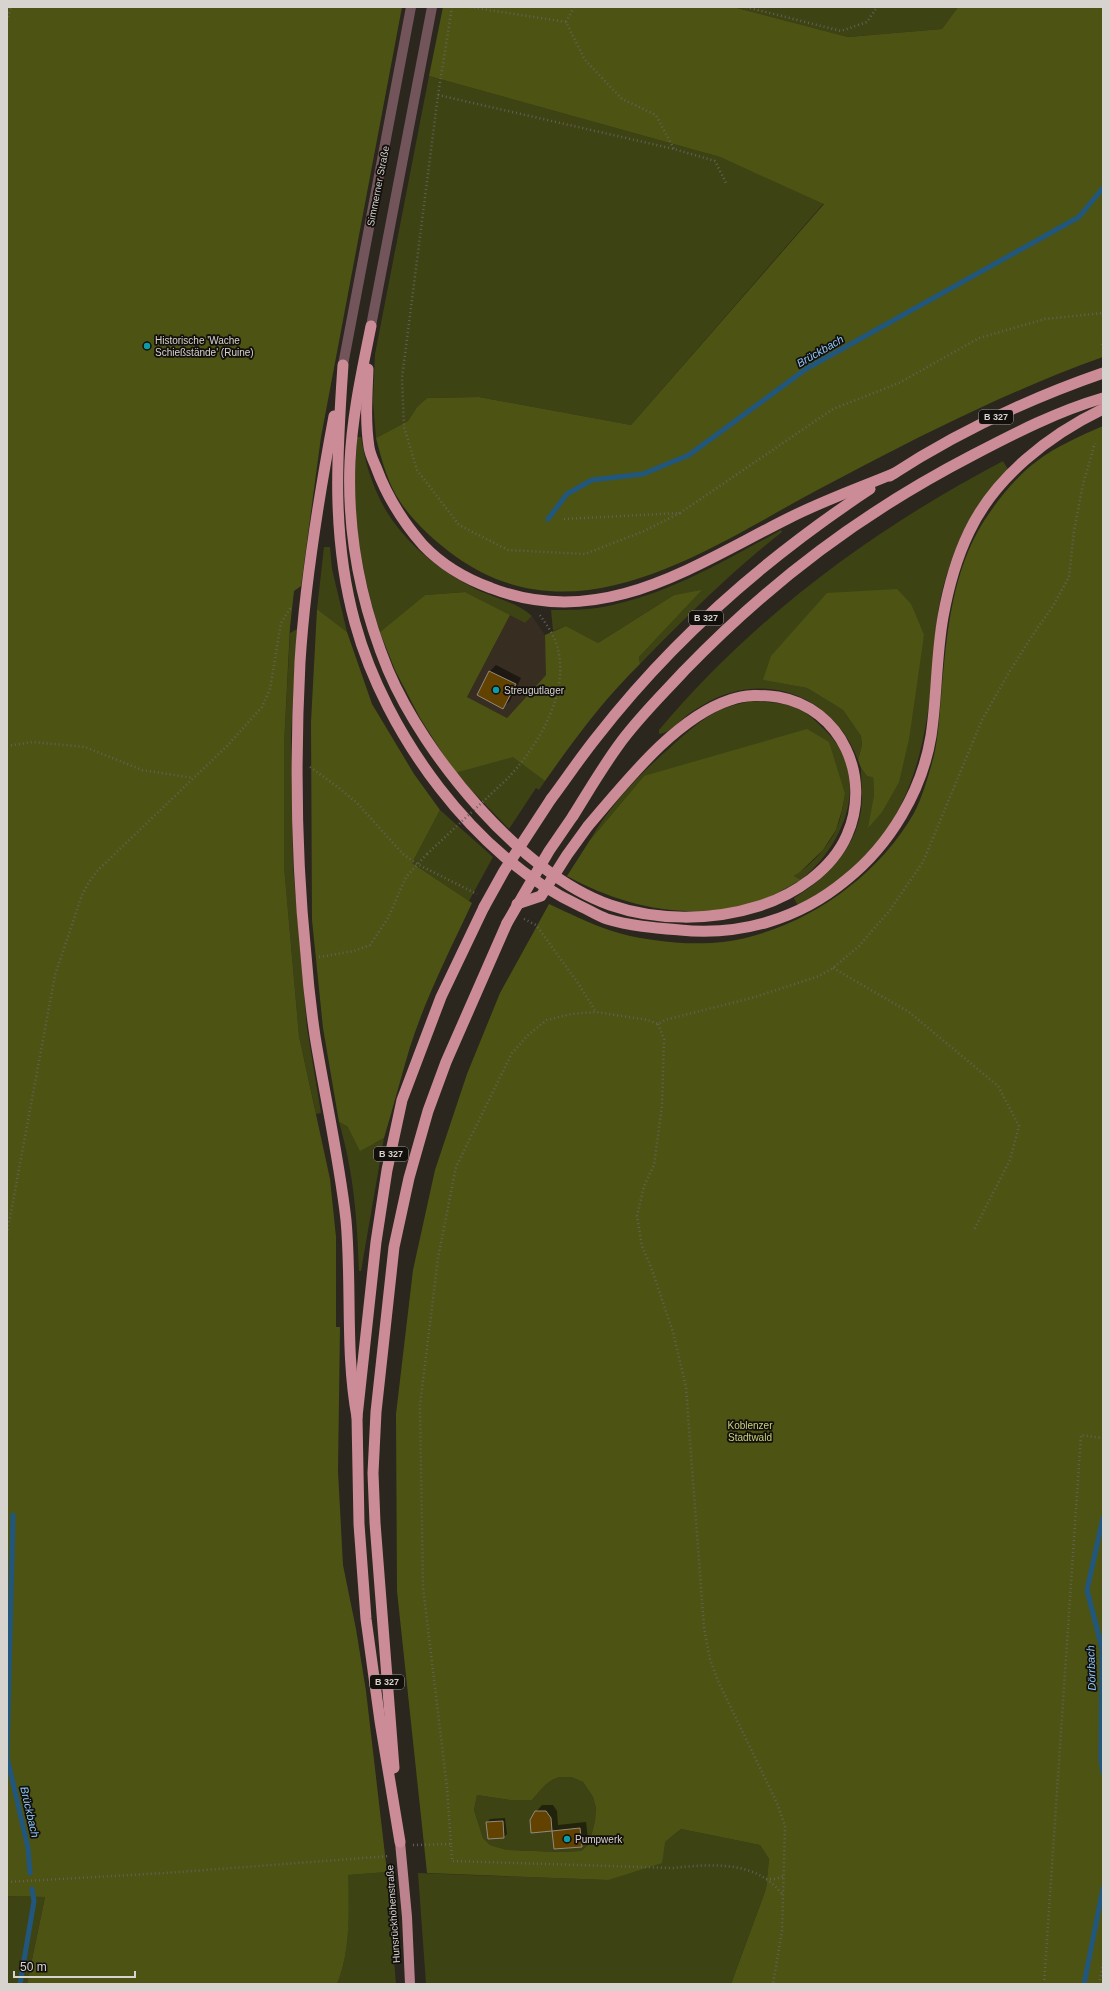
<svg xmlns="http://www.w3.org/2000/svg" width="1110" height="1991" font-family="Helvetica,sans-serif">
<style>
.built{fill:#372d20}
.green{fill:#3e4314}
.forest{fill:#4d5413;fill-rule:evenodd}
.shadow{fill:#0007}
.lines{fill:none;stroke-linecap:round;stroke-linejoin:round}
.stream{stroke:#21567d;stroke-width:5}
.building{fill:#634200;stroke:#918a80}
.path{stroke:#646059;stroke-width:2.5;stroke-dasharray:1 3;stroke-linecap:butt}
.tertiary{stroke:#72555a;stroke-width:10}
.primary{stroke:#bc838e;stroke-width:10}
.trunk{stroke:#cb8c98;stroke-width:11}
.path-bridge{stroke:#646059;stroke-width:2.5;stroke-dasharray:1 3;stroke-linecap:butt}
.trunk-bridge{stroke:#cb8c98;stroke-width:11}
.culture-dot{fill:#0f9aa8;stroke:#120f0c;stroke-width:1.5}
.labels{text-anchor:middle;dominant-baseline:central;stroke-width:3.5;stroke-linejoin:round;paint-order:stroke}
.shield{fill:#120f0c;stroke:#9c9894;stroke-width:1}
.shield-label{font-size:9px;font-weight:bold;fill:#d7d3ce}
.street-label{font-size:10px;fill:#d7d3ce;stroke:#120f0c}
.poi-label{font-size:10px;fill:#d7d3ce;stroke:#120f0c;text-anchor:start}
.park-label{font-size:10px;fill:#c7d379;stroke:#120f0c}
.water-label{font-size:11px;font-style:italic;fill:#8dc8f9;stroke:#120f0c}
</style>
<rect width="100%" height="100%" fill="#2b261e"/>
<polygon class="built" points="510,615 525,623 532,616 545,635 547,675 507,718 467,697"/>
<g class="green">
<polygon points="733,7 958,7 942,29 848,37"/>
<polygon points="429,76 720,157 824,203 631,425 479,397 427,398 417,407 408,421 376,438 373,402 375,354"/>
<path d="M357 437H361C364 456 369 475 377 493 394 533 432 566 470 586 491 598 514 600 532 616L525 623 465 592 425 595 380 632C368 595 360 557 356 518 353 491 356 464 357 437Z"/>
<path d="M1003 461 1009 471C995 488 979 505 968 523 960 536 955 551 950 565 936 602 935 639 932 678 925 750 910 815 855 867 838 882 817 894 798 906L794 898C826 879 855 849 861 811 863 797 861 782 861 768L867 776H873L874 795 869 828 924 635 764 680 807 688 843 710 861 736 862 745 858 760C836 701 775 672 716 698 707 702 698 708 690 713 680 720 671 733 659 734V730C753 618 873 529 1003 461Z"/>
<path d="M781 530 782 532C731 572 686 617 640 664L639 657 701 591 674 595 598 643 566 626 553 631 551 610C568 610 586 610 603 607 667 595 724 561 781 530Z"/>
<polygon points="324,547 330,547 332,569 347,632 317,609"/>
<polygon points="297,629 291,734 293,866 307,1028 321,1113 316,1114 299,1036 284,866 284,745 290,633"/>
<path d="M751 701C766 702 782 702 796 708 808 713 816 721 825 730 872 776 846 843 801 880L794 876C810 866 828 847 836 830 841 819 843 806 845 794L644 776 590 840C612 802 642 772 675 743 687 732 701 720 716 712 727 706 739 704 751 701Z"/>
<polygon points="513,756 545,781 539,790 536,788 509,829 455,773"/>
<polygon points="440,810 493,857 469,901 412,863"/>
<path d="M339 1122 375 1143 384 1138 361 1271H359C357 1218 354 1174 339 1122Z"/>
<path d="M560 1777H571L583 1782 593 1797 596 1808 595 1821 589 1844 581 1851 559 1852 507 1850 490 1845 483 1838 474 1810 477 1795 510 1800H532C540 1791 547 1780 560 1777Z"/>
<polygon points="681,1829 760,1845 769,1859 766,1889 731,1984 426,1984 418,1873 608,1880 665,1842"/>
<path d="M387 1872 396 1984H337C351 1950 349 1911 347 1875Z"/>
<polygon points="7,1896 45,1897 27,1984 7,1984"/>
</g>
<g class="forest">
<path d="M7 7H402L321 437 301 586 294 591 290 627 284 745V866L299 1036 330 1179 336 1237V1327H340L338 1471 343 1565 356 1629 366 1691 387 1872 348 1875C349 1911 351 1950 337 1984H27L45 1897 7 1896Z"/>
<path d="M443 7H733L848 37 942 29 958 7H1103V357C1019 387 940 426 861 467 829 484 798 500 767 518 670 572 559 631 455 556 433 540 409 518 396 495 386 477 381 457 376 438L408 421 417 407 427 398 479 397 631 425 824 204 720 157 429 76Z"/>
<path d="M1103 426V1984H731L766 1889 769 1859 760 1845 681 1829 665 1842 662 1863 608 1880 427 1873 397 1591 396 1414 413 1270 435 1170 467 1074 500 993 549 904C569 913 588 923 609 930 641 941 690 946 723 942 799 932 876 880 914 813 922 798 927 780 932 763 938 743 939 719 941 698 946 642 950 582 978 531 991 508 1015 477 1037 461 1057 446 1080 436 1103 426ZM560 1777H571L583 1782 593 1797 596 1808 595 1821 589 1844 581 1851 559 1852 507 1850 490 1845 483 1838 474 1810 477 1795 510 1800H532C540 1791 547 1780 560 1777Z"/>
<polygon points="897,589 911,604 924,635 909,739 899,782 882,812 868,828 874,795 873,777 867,776 861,768 858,760 862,745 861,736 843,710 807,688 763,680 771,656 827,593"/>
<path d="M702 590 639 657 640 664C604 699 574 740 545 781L513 757 455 773 420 718 395 670 380 632 425 595 465 592 510 615 467 697 507 718 546 675 545 635 566 626 598 643 674 595Z"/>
<path d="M317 609 347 632 372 704 414 774 440 810 412 863 472 903C450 950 426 997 410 1047 401 1077 393 1108 384 1138L360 1151 348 1127 339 1122 323 1028 312 920 311 722Z"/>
<path d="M807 729 829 742 845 794 842 810 836 830 823 850 800 872 794 876 801 880C791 885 780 892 769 897 701 924 629 910 567 876L590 840 644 776Z"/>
</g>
<g class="shadow">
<polygon points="496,665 521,678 510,701 503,707 478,695 490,671"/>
<polygon points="542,1805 553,1805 557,1811 558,1825 586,1822 588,1839 581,1846 555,1848 553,1830 532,1832 536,1812"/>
<polygon points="505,1818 507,1834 504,1837 487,1822 490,1819"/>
</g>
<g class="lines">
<g class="stream">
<polyline points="548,519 567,494 592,480 643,474 689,455 806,369 1079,217 1103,188"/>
<polyline points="1103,1518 1087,1590 1102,1648 1101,1759 1103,1773"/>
<polyline points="7,1755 13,1515"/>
<polyline points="7,1757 28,1848 30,1873"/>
<polyline points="20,1984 34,1901 32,1889"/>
<polyline points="1084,1984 1103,1888"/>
</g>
</g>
<g class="building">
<polygon points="489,671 516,684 503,709 477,695"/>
<polygon points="535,1811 546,1811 551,1818 552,1831 531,1833 530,1820"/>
<polygon points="503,1821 504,1838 488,1839 486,1822"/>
<polygon points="580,1828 582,1847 554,1849 552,1831"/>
</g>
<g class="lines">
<g class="path">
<polyline points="452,7 438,95 402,378 404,427 417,470 459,525 508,550 585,554 644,531 680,513"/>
<polyline points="470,7 566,22 585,60 622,99 656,115 674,149"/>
<polyline points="746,7 841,31 867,22 877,7"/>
<polyline points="7,21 11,7"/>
<polyline points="566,22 574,7"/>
<polyline points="438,95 674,149 715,161 727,185"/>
<polyline points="1102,345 1103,341"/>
<polyline points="564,519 680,513 833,409 899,383 979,338 1045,319 1103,313"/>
<polyline points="7,746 33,742 85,747 142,770 193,778"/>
<polyline points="310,767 339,788 357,803 403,854 417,864 477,894"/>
<path d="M506 780C538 747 574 688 555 640 551 631 545 622 539 614"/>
<polyline points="524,919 536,925 578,983 596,1012"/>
<polyline points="319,957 354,951 370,945 388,918 406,877 427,854"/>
<polyline points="833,968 909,1012 998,1086 1019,1126 1010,1160 974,1230"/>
<polyline points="658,1024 664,1039 662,1106 654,1165 644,1186 637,1216 642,1246 651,1267 673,1332 686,1387 704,1628 710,1659 718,1681 777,1803 785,1826 782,1931 773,1984"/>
<polyline points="7,1234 55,975 82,895 89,882 98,870 227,746 262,707 270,689 281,623 291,607"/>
<polyline points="451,1844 447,1788 423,1587 420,1405 438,1258 456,1167 512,1053 529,1034 547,1020 571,1014 596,1012 648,1020 658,1024 665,1020 755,997 819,976 833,968 859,946 890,910 923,862 982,720 1008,674 1030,639 1053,606 1069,577 1074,531 1083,484 1095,443"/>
<path d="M413 1845 451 1844 452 1861 673 1868C711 1864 756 1860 782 1894"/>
<polyline points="766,1879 776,1879 784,1876"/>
<polyline points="7,1882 166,1873 390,1856"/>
<polyline points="1044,1984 1081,1435 1103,1438"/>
<polyline points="1099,1984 1103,1964"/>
</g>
<g class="tertiary">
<polyline points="371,326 432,7"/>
<polyline points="343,365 411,7"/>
</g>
<polyline class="primary" points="400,1842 407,1917 410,1984"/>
<g class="trunk">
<path d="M371 326C362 371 352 416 350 462 347 533 361 604 388 670 424 755 521 874 610 905 656 921 712 921 759 906 794 895 832 870 847 835 872 778 842 708 778 697 761 695 746 694 730 700 675 718 625 783 588 826"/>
<path d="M343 365C337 453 331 536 355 623 385 733 475 858 580 906 589 910 598 916 607 919 630 926 656 928 680 930 741 936 799 919 846 880 890 845 922 791 931 736 937 697 936 656 943 617 948 589 956 559 969 532 995 477 1049 435 1103 409"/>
<path d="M368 369C367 395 365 421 369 447 370 454 373 460 376 467 387 497 402 521 423 545 441 564 466 579 491 588 601 631 693 566 787 519 822 501 859 488 895 473"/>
<path d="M334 416C319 496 305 581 300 662 295 760 296 858 306 955 308 982 311 1009 315 1036 325 1097 339 1158 346 1220 352 1286 345 1352 357 1417"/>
<path d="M890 476C956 433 1028 399 1103 373"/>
<path d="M551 799C566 779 580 758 596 738 672 640 767 557 870 489"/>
<path d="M573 816C588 792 602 768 618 746 637 719 662 695 684 671 771 581 863 512 973 455 1015 433 1058 411 1103 398"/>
<polyline points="394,1768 375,1523 373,1473 376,1412 394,1247 409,1178 428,1111 446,1062 507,923"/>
<polyline points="400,1842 380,1721 366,1619 359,1524 357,1417 376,1242 387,1170 402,1100 441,997 484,907"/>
</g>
<polyline class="path-bridge" points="427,854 506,780"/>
<g class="trunk-bridge">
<polyline points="517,904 541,896 567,855 588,826"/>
<polyline points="484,907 504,871 551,799"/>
<polyline points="507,923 549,851 573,816"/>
</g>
</g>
<g class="culture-dot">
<circle cx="147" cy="346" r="4"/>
<circle cx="496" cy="690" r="4"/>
<circle cx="567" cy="1839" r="4"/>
</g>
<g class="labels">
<g class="shield">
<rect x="979" y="410" width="34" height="14" rx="3"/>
<rect x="689" y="611" width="34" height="14" rx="3"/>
<rect x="374" y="1147" width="34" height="14" rx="3"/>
<rect x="370" y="1675" width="34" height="14" rx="3"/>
</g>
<g class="shield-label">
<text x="996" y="417">B 327</text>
<text x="706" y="618">B 327</text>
<text x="391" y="1154">B 327</text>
<text x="387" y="1682">B 327</text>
</g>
<g class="street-label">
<text transform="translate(378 186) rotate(-79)">Simmerner Straße</text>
<text transform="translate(393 1914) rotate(-94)">Hunsrückhöhenstraße</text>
</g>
<g class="poi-label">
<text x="155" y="340">Historische 'Wache<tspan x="155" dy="12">Schießstände' (Ruine)</tspan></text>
<text x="504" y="690">Streugutlager</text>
<text x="575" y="1839">Pumpwerk</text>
</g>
<g class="park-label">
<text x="750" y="1425">Koblenzer<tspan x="750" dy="12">Stadtwald</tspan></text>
</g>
<g class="water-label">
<text transform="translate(820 351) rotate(-30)">Brückbach</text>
<text transform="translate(1091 1668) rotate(-92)">Dörrbach</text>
<text transform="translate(30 1812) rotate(77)">Brückbach</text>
</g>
</g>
<rect width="1110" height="1991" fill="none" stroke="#d7d3ce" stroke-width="16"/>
<path d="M14 1971v6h121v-6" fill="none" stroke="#d7d3ce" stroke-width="2"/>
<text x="20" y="1971" font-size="12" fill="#d7d3ce" stroke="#120f0c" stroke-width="3" paint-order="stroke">50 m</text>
</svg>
